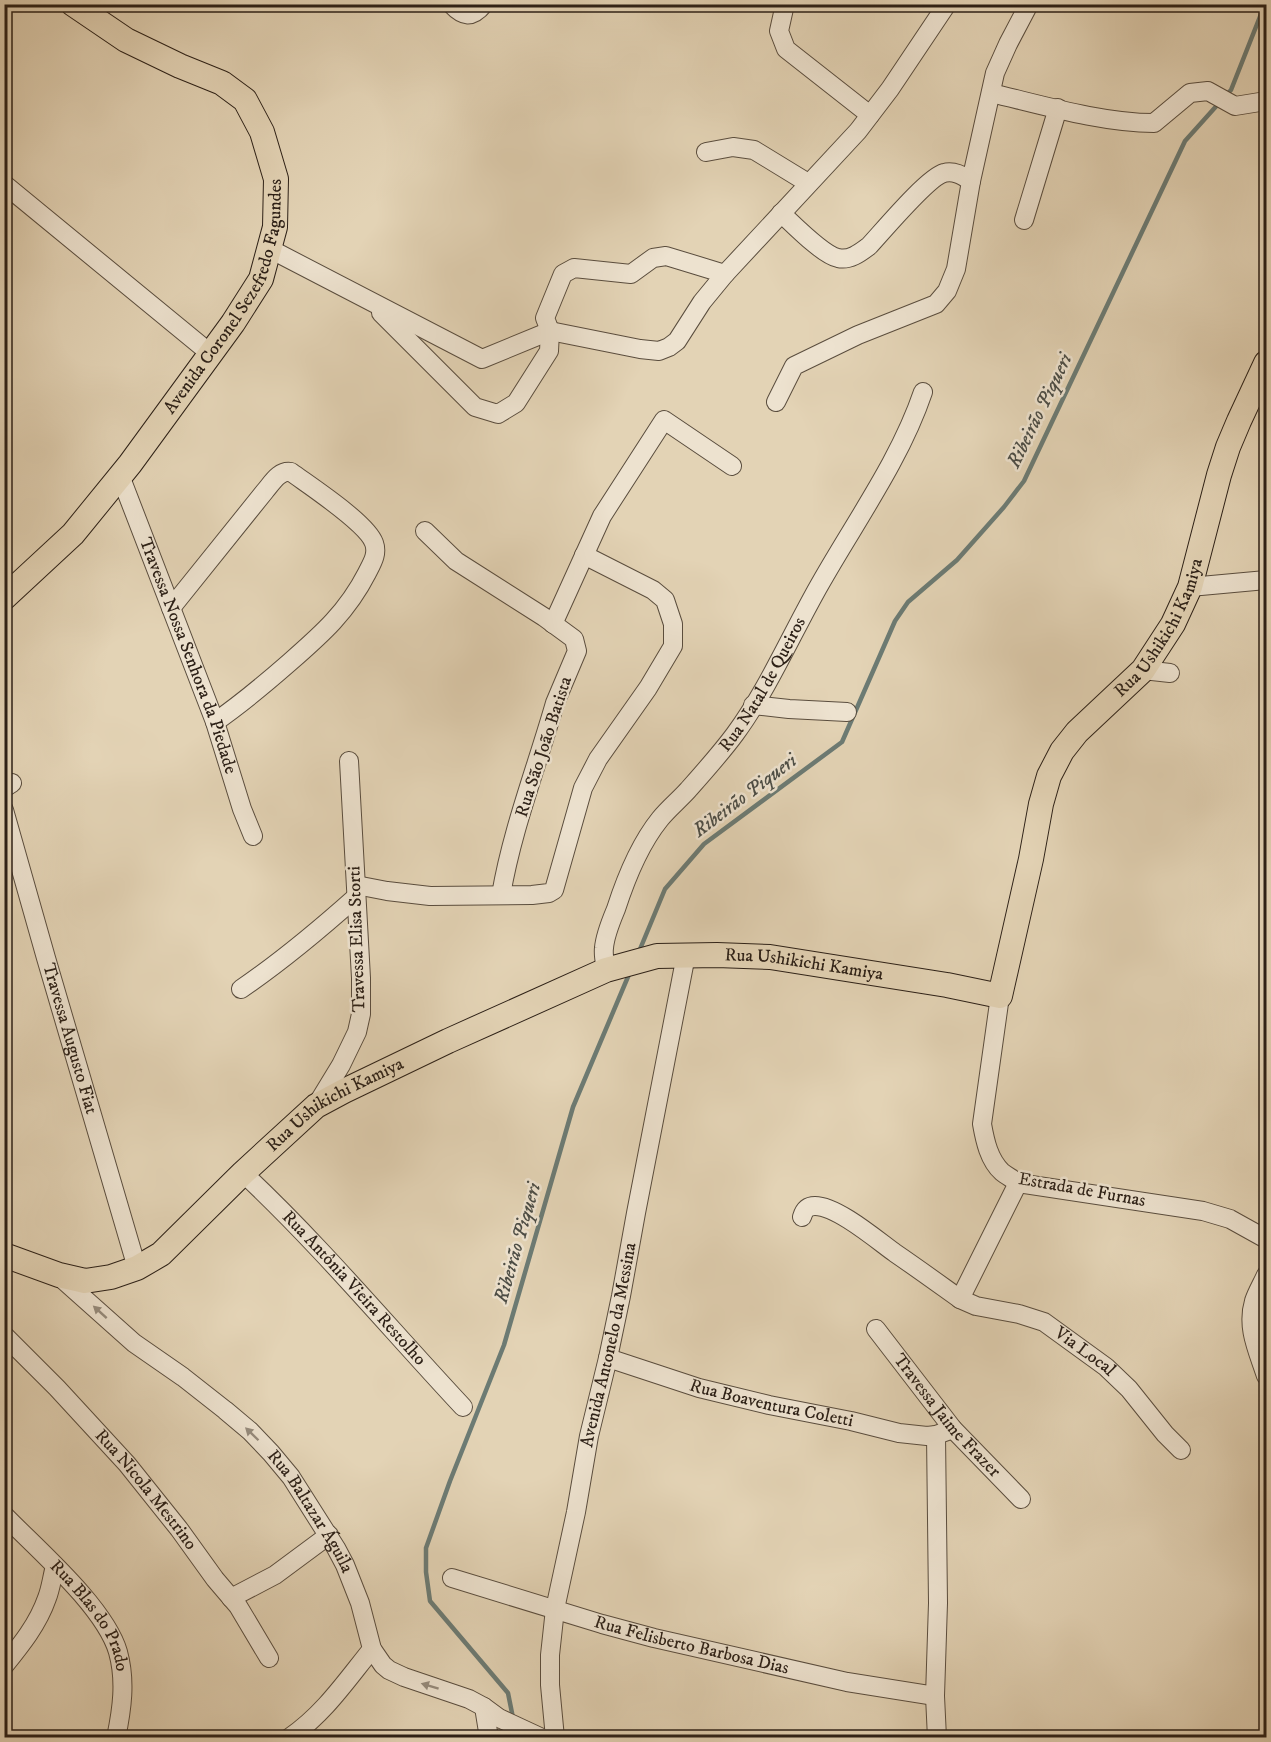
<svg xmlns="http://www.w3.org/2000/svg" width="1271" height="1742" font-family="'IM FELL DW Pica',serif">
<style>
.lines{fill:none;stroke-linecap:round;stroke-linejoin:round}
.stream{stroke:#6c7b74;stroke-width:4.5}
.minor-casing{stroke:#5a4d3e;stroke-width:20}
.major-casing{stroke:#2c2017;stroke-width:26}
.minor{stroke:#ede2cf;stroke-width:18}
.major{stroke:#e3d3b5;stroke-width:24}
.oneway{fill:#968b7c}
.labels{text-anchor:middle;dominant-baseline:central;stroke-width:5;stroke-linejoin:round;paint-order:stroke}
.street-label{font-size:18px;fill:#2c2017;stroke:#ede2cf}
.water-label{font-size:20px;font-style:italic;fill:#4c4d46;stroke:#ede2cf}
</style>
<rect width="100%" height="100%" fill="#e3d3b5"/>
<filter id="stains"><feTurbulence type="fractalNoise" baseFrequency=".00333" numOctaves="4"/><feColorMatrix values="0 0 0 0 .2 0 0 0 0 .09 0 0 0 0 .02 0 0 0 .5 -.17"/></filter>
<radialGradient id="worn" r=".72"><stop offset=".6" stop-color="#630" stop-opacity="0"/><stop offset="1" stop-color="#630" stop-opacity=".3"/></radialGradient>
<g class="lines">
<g class="stream">
<polyline points="1226,95 1231,90 1265,4"/>
<polyline points="638,954 665,889 704,844 842,742 895,621 908,602 957,560 1004,507 1024,481 1185,141 1220,102"/>
<polyline points="513,1718 508,1693 430,1601 426,1572 426,1548 450,1481 504,1345 573,1107 630,972"/>
</g>
<defs>
<g id="minor">
<path d="M451 4C463 17 472 19 484 4"/>
<polyline points="785,4 779,31 786,49 870,115"/>
<path d="M991 93C1042 105 1102 123 1154 123L1190 93 1208 91 1235 106 1266 101"/>
<polyline points="706,152 733,147 754,150 808,183"/>
<polyline points="4,184 211,354"/>
<path d="M781 213C794 225 823 255 838 258 850 261 861 252 869 246 883 231 928 177 944 173 954 170 963 176 971 181L995 73 1008 44 1029 4"/>
<polyline points="1024,220 1058,108"/>
<polyline points="270,249 482,359 550,331 640,349 659,351 669,347 677,341 702,302 725,274 858,131 890,89 947,4"/>
<polyline points="381,313 475,407 498,414 516,403 549,351 550,331 545,318 563,274 574,268 631,274 653,258 666,256 725,274"/>
<polyline points="776,402 794,366 858,335 936,304 947,291 956,269 971,181"/>
<path id="s1" d="M121 478 215 722 242 809 253 836"/>
<path d="M425 531 456 561 544 617 574 639 577 651 555 703C537 766 512 830 501 895"/>
<polyline points="1190,587 1266,580"/>
<path d="M171 608 265 491C272 483 279 470 291 472 310 486 367 523 374 543 378 554 372 563 367 573 347 612 322 634 290 662 266 683 241 704 215 722"/>
<polyline points="553,624 602,516 664,420 732,466"/>
<polyline points="1143,670 1170,673"/>
<polyline points="753,705 789,709 847,712"/>
<polyline points="4,788 12,783"/>
<path id="s2" d="M4 810 46 958 137 1268"/>
<polyline points="356,885 387,891 430,896 532,895 549,893 554,890 583,788 598,759 648,688 673,646 673,624 665,600 653,590 584,555"/>
<path id="s3" d="M606 970C605 963 603 955 604 948 605 935 611 921 616 909 626 878 639 845 660 819 668 809 679 800 688 790 704 772 721 753 735 734 768 689 792 633 820 584 855 522 900 460 923 392"/>
<path d="M241 989C282 961 319 930 356 897"/>
<path d="M1000 996 982 1124C985 1141 989 1160 1002 1172 1007 1176 1013 1179 1018 1183L1203 1211 1230 1219 1266 1239"/>
<polyline points="316,1106 341,1065 357,1032 361,1014 361,978 349,761"/>
<path id="s4" d="M243 1173C321 1246 390 1329 463 1407"/>
<path id="s5" d="M802 1217C804 1210 807 1206 815 1206 837 1206 877 1240 895 1253 917 1268 939 1284 960 1299L976 1306 1019 1314 1044 1322 1106 1367 1129 1389 1165 1434 1181 1450"/>
<path d="M1266 1275C1262 1284 1257 1292 1254 1301 1246 1328 1258 1351 1266 1376"/>
<path id="s6" d="M60 1277 134 1343 183 1377 225 1410 250 1431 271 1453 291 1477 336 1548 345 1565 360 1603 372 1649 383 1665 389 1670 404 1677 469 1699 484 1707 499 1718 542 1738"/>
<polyline points="960,1299 1018,1183"/>
<path id="s7" d="M876 1329 953 1429 1021 1499"/>
<path id="s8" d="M4 1335 57 1388 127 1464 179 1529 215 1579 238 1606 269 1658"/>
<path id="s9" d="M608 1358 699 1388 769 1405 851 1421 899 1433 927 1436 936 1435 953 1429"/>
<polyline points="936,1435 938,1603 935,1696 937,1738"/>
<path id="s10" d="M4 1515C37 1549 105 1607 118 1652 126 1681 122 1709 116 1738"/>
<path id="s11" d="M452 1578 602 1624 654 1638 847 1682 935 1696"/>
<polyline points="231,1598 275,1575 329,1535"/>
<path d="M4 1666C21 1645 38 1624 47 1598 51 1588 52 1577 55 1566"/>
<polyline points="484,1707 489,1738"/>
<path d="M289 1738C324 1714 346 1681 372 1649"/>
<path id="s12" d="M555 1738 550 1685V1655L555 1609 576 1512 589 1436 608 1358 621 1296 636 1213 686 955"/>
</g>
<g id="major">
<path id="s13" d="M4 598 73 534 130 464 233 323 261 279 275 227 276 179 262 132 245 100 222 83 180 66 126 40 73 4"/>
<path id="s14" d="M4 1255 59 1275 85 1281 111 1277 137 1268 161 1254 243 1173 316 1106 344 1091 448 1041 606 970 657 956 717 955 770 957 947 985 1000 996 1031 859 1041 804 1049 776 1062 751 1077 732 1143 670 1173 624 1190 587 1219 475 1228 447 1239 421 1266 363"/>
</g>
</defs>
<use href="#minor" class="minor-casing"/>
<use href="#major" class="major-casing"/>
<use href="#minor" class="minor"/>
<use href="#major" class="major"/>
</g>
<defs><path id="oneway-solid" d="M-6-.8H1V-3.2L6.5 0L1 3.2V.8H-6Z" transform="scale(1.5)"/></defs>
<g class="oneway">
<use href="#oneway-solid" transform="translate(100 1312) rotate(-138)"/>
<use href="#oneway-solid" transform="translate(252 1434) rotate(-136)"/>
<use href="#oneway-solid" transform="translate(430 1686) rotate(-163)"/>
</g>
<g class="labels">
<g class="street-label">
<text stroke="none"><textPath href="#s13" startOffset="381">Avenida Coronel Sezefredo Fagundes</textPath></text>
<text stroke="none"><textPath href="#s14" startOffset="1514">Rua Ushikichi Kamiya</textPath></text>
<text stroke="none"><textPath href="#s1" startOffset="190">Travessa Nossa Senhora da Piedade</textPath></text>
<text stroke="none"><textPath href="#s3" startOffset="334">Rua Natal de Queiros</textPath></text>
<text transform="translate(544 747) rotate(-72)">Rua São João Batista</text>
<text transform="translate(357 939) rotate(-92)">Travessa Elisa Storti</text>
<text stroke="none"><textPath href="#s14" startOffset="902">Rua Ushikichi Kamiya</textPath></text>
<text stroke="none"><textPath href="#s2" startOffset="238">Travessa Augusto Fiat</textPath></text>
<text stroke="none"><textPath href="#s14" startOffset="398">Rua Ushikichi Kamiya</textPath></text>
<text transform="translate(1082 1190) rotate(10)">Estrada de Furnas</text>
<text stroke="none"><textPath href="#s4" startOffset="160">Rua Antônia Vieira Restolho</textPath></text>
<text stroke="none"><textPath href="#s12" startOffset="399">Avenida Antonelo da Messina</textPath></text>
<text stroke="none"><textPath href="#s5" startOffset="330">Via Local</textPath></text>
<text stroke="none"><textPath href="#s9" startOffset="170">Rua Boaventura Coletti</textPath></text>
<text stroke="none"><textPath href="#s7" startOffset="112">Travessa Jaime Frazer</textPath></text>
<text stroke="none"><textPath href="#s8" startOffset="210">Rua Nicola Mestrino</textPath></text>
<text stroke="none"><textPath href="#s6" startOffset="346">Rua Baltazar Águila</textPath></text>
<text stroke="none"><textPath href="#s10" startOffset="134">Rua Blas do Prado</textPath></text>
<text stroke="none"><textPath href="#s11" startOffset="249">Rua Felisberto Barbosa Dias</textPath></text>
</g>
<g class="water-label">
<text transform="translate(1040 411) rotate(-64)">Ribeirão Piqueri</text>
<text transform="translate(745 796) rotate(-37)">Ribeirão Piqueri</text>
<text transform="translate(518 1243) rotate(-74)">Ribeirão Piqueri</text>
</g>
</g>
<rect width="1271" height="1742" fill="none" stroke="#e3d3b5" stroke-width="24"/>
<rect x="6" y="6" width="1259" height="1730" fill="none" stroke="#2c2017" stroke-width="3"/>
<rect x="12" y="12" width="1247" height="1718" fill="none" stroke="#2c2017" stroke-width="1.5"/>
<rect width="100%" height="100%" filter="url(#stains)"/>
<rect width="100%" height="100%" fill="url(#worn)"/>
</svg>
